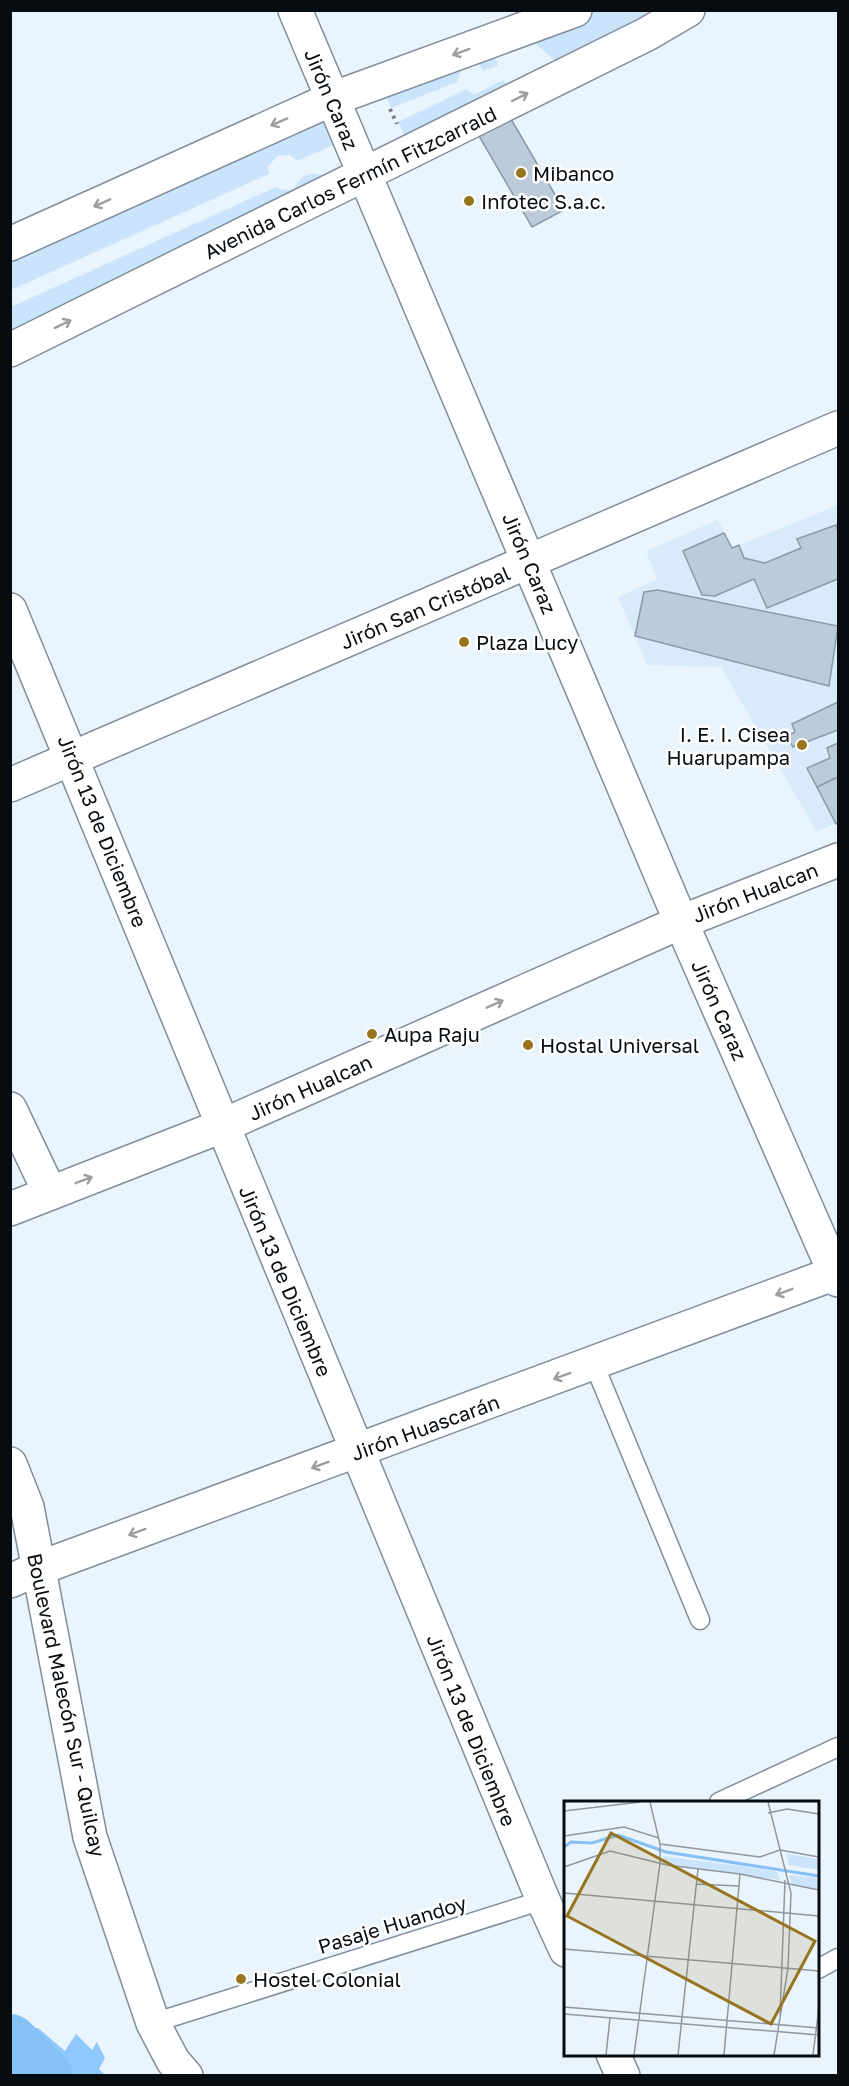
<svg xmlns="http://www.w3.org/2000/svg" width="849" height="2086" font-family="'Golos Text',sans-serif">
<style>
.built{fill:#d9ebfb}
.green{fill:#cae4fc}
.forest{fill:#8dc9fe}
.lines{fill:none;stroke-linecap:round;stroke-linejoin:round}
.river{stroke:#86c1f5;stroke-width:56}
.building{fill:#bbcbd9;stroke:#8c9aa8;stroke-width:1.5}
.service-casing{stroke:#808e9c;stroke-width:21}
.minor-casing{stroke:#808e9c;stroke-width:36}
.tertiary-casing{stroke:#808e9c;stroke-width:36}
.secondary-casing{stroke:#808e9c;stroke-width:36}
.path{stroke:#757c83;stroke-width:4;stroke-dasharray:3 4.5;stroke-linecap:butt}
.service{stroke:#fff;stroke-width:18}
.minor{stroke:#fff;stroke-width:33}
.tertiary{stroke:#fff;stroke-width:33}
.secondary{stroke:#fff;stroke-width:33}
.oneway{stroke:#9c9ea0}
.poi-dot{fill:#97741e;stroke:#fff;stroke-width:2}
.labels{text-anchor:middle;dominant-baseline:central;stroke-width:5;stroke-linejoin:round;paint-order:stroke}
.street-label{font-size:20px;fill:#070c11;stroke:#fff}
.poi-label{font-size:20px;fill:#070c11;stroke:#fff;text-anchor:start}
.inset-river{fill:none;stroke:#86c1f5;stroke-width:3}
.inset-road{fill:none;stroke:#8f979f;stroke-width:1.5}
.view{fill:#97741e;fill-opacity:0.15;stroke:#97741e;stroke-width:3}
.inset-edge{fill:none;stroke:#070c11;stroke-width:3}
</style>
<rect width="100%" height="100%" fill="#eaf4fd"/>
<polygon class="built" points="838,505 838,822 817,832 721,667 647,665 618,597 657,579 646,551 718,520 732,548"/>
<g class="green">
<polygon points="585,11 677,11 567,72 523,32"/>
<polygon points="489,44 498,65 484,71 478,64 461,71 457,82 391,108 379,83"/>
<polygon points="503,80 516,97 411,149 398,122 467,89 474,95"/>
<polygon points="319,106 338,143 297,161 290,155 277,156 268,167 269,174 11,290 11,253"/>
<polygon points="312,173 349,181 11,344 11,307 276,187 284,190 293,189 302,177"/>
</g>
<path class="forest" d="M21 2028H38L65 2051 76 2034 92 2050 97 2042 105 2058 99 2069 105 2075H54C41 2063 19 2047 21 2028Z"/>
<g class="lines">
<polyline class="river" points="10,2042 44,2076"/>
</g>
<g class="building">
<polygon points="511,119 564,210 532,227 479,136"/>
<polygon points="836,525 838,532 838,579 767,608 754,579 715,596 702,595 683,551 724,533 732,548 739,545 744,558 765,563 801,548 797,539"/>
<polygon points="658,590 838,626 829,686 635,636 644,592"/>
<polygon points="838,702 838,730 793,747 787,736 795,732 792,724"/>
<polygon points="838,743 838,777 817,787 807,768 830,758 827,748"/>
<polygon points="838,777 838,822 836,824 817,787"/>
</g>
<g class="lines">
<defs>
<g id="service">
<polyline points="594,1364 700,1620"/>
<polyline points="719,1802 838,1747"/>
<polyline points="818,1969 838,1958"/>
<polyline points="153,2023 543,1900"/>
</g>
<g id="minor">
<polyline points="295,10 681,922 838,1280"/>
<polyline points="10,610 543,1900 566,1950"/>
<polyline points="10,785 838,428"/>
<polyline points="10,1109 50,1193"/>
<polyline points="10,1209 222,1126 681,922 838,860"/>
<polyline points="10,1464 27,1507 90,1837 153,2023 173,2061 186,2076"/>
<polyline points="613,2054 623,2076"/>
</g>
<polyline id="tertiary" points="10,1581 37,1569 838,1272"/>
<g id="secondary">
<polyline points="10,244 332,99 575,10"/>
<polyline points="10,350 647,34 688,10"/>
</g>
</defs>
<use href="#service" class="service-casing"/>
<use href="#minor" class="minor-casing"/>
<use href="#tertiary" class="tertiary-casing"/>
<use href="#secondary" class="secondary-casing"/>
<polyline class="path" points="390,109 397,124"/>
<use href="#service" class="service"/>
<use href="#minor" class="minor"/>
<use href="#tertiary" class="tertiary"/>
<use href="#secondary" class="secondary"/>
</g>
<defs><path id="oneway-shaft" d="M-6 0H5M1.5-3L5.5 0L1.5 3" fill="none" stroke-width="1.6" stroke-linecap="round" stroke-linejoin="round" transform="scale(1.5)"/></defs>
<g class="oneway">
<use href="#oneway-shaft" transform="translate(461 52) rotate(160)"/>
<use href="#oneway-shaft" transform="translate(520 97) rotate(-27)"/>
<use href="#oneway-shaft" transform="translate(279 122) rotate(156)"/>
<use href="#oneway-shaft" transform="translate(102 203) rotate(156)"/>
<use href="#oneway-shaft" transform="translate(63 324) rotate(-26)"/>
<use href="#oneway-shaft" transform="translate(495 1004) rotate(-24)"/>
<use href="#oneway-shaft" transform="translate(84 1180) rotate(-21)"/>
<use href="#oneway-shaft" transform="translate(784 1292) rotate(159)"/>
<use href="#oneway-shaft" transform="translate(562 1376) rotate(160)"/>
<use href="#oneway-shaft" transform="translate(320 1465) rotate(160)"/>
<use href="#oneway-shaft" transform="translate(137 1532) rotate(160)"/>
</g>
<g class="poi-dot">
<circle cx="521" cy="173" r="6"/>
<circle cx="469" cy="201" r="6"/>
<circle cx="464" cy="642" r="6"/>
<circle cx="802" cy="745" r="6"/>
<circle cx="372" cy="1034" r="6"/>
<circle cx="528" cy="1045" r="6"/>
<circle cx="241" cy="1979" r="6"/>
</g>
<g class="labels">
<g class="street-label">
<text transform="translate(332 99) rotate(67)">Jirón Caraz</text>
<text transform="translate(350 182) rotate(-26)">Avenida Carlos Fermín Fitzcarrald</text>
<text transform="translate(530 563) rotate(67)">Jirón Caraz</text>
<text transform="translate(425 607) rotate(-23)">Jirón San Cristóbal</text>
<text transform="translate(103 831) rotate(68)">Jirón 13 de Diciembre</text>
<text transform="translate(755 892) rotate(-21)">Jirón Hualcan</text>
<text transform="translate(720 1010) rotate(66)">Jirón Caraz</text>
<text transform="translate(310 1087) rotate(-24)">Jirón Hualcan</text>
<text transform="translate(286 1281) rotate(67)">Jirón 13 de Diciembre</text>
<text transform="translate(425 1427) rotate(-20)">Jirón Huascarán</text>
<text transform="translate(67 1705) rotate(78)">Boulevard Malecón Sur - Quilcay</text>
<text transform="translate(472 1730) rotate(68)">Jirón 13 de Diciembre</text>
<text transform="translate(392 1924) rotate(-17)">Pasaje Huandoy</text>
</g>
<g class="poi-label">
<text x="533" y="173">Mibanco</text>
<text x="481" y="201">Infotec S.a.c.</text>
<text x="476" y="642">Plaza Lucy</text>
<text x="790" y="734" text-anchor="end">I. E. I. Cisea<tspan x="790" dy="23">Huarupampa</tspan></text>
<text x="384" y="1034">Aupa Raju</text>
<text x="540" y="1045">Hostal Universal</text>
<text x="253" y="1979">Hostel Colonial</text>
</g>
</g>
<g transform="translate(564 1801)">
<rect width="255" height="255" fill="#eaf4fd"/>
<path d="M222 53 255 58V69L225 64ZM99 55 198 68 213 71 216 79 99 62ZM225 74 255 77V88L228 83Z" fill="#cae4fc"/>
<path class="inset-river" d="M0 46 7 41 28 42 54 34 102 51 255 75"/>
<path class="inset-road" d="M204 1 227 92 224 167 210 254M0 10 76 1M204 12 223 8 255 13M0 35 60 26 95 37M96 43 196 56 216 49 255 56M0 66 46 50 103 64 176 73 255 89M132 83 175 85M0 92 255 115M0 148 255 170M0 206 255 227M0 213 255 234M216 215 221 79M42 254 46 217M70 254 96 62V43L86 1M114 254 134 68M160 254 176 73M249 254 255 206"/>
<path class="view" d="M47 32 251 140 207 223 3 115Z"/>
<rect width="255" height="255" class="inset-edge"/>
</g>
<rect width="849" height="2086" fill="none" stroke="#070c11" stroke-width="24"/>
</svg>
